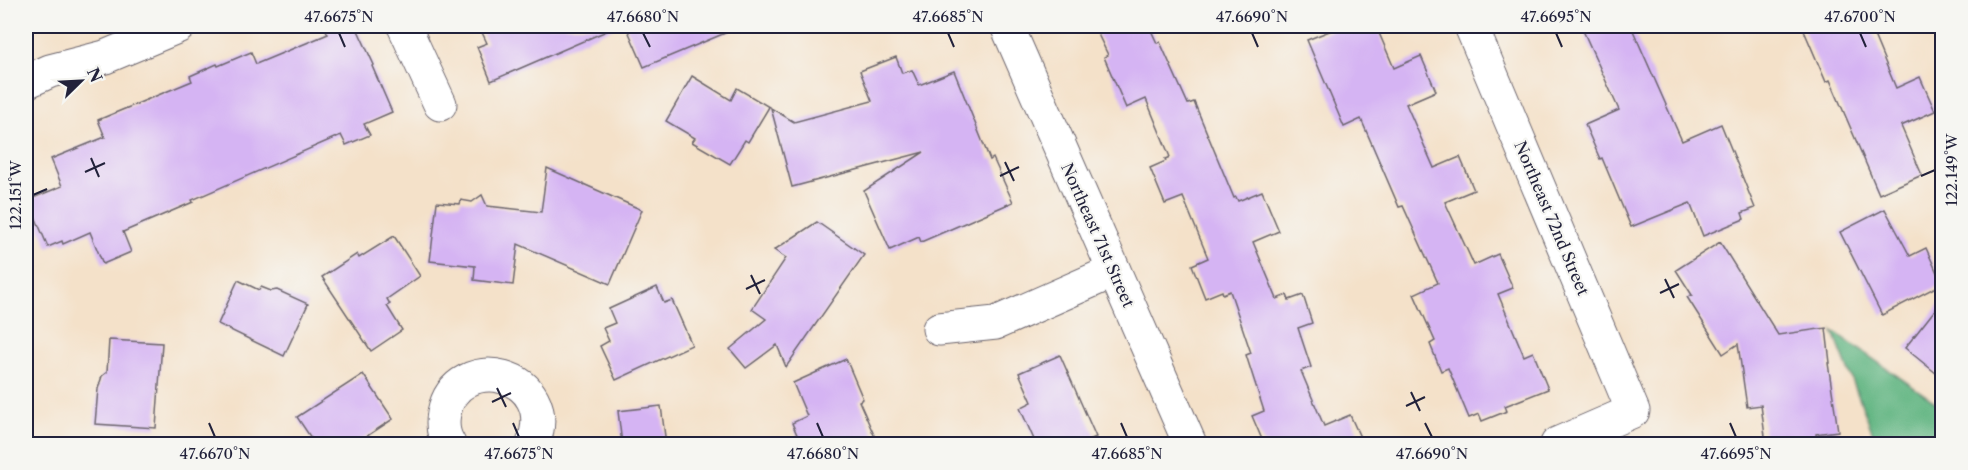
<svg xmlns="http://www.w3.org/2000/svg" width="1968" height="470" font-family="'Libre Caslon Text',serif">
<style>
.forest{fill:#63b683;stroke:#426c5f;stroke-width:1.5}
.building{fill:#d5b4f3}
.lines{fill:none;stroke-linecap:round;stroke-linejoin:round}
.street-casing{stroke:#6c656d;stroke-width:35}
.street{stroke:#fff;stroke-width:33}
.ticks{fill:none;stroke:#22223b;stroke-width:2}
.labels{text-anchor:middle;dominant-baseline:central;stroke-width:4.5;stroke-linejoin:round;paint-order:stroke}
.street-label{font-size:16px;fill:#22223b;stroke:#f6f6f2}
.neatline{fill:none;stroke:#22223b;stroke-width:2}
.ticks-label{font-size:15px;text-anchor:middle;fill:#22223b}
</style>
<rect width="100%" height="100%" fill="#f6f6f2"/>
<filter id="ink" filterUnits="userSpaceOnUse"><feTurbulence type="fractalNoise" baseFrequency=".0167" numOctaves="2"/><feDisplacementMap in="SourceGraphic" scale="12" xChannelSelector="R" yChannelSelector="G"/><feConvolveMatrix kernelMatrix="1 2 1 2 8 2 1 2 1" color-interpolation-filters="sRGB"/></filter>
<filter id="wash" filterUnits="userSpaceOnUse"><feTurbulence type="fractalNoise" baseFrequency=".008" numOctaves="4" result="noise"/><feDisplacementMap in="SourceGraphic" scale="24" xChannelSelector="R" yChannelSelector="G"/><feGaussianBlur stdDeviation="1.35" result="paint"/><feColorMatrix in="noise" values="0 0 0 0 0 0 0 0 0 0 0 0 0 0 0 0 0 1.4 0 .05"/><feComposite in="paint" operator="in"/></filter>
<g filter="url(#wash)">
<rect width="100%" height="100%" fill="#f4e1c9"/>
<polygon class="forest" points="1833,331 1942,407 1942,444 1877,444"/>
<g id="blocks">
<g class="building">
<polygon points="324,26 356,26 374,65 372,66 392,112 364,124 370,135 346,145 341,135 192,200 193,202 123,232 131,252 103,264 90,232 63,244 62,241 48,247 28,200 62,186 51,159 105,137 98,120 192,81 190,76 217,64 218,66 251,52 256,64 328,34"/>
<polygon points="479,26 618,26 491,81 477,47 487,43"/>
<polygon points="626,26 742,26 644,67"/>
<polygon points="1094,26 1149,26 1157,43 1160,42 1188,104 1194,102 1234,198 1236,197 1238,201 1262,191 1279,231 1253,242 1277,299 1287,295 1289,300 1303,295 1312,323 1298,328 1311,367 1301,371 1324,426 1350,415 1363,444 1264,444 1252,416 1264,411 1246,355 1251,353 1230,291 1223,294 1222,291 1205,298 1192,265 1208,258 1183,197 1165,204 1150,168 1166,161 1165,159 1170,157 1146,99 1126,108 1104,57 1108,55"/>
<polygon points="1342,26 1376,26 1394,68 1421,56 1436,91 1406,104 1434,168 1460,157 1474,190 1445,202 1474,265 1498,254 1513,288 1498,294 1524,356 1533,352 1548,389 1505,406 1507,411 1482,421 1479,414 1469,418 1448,368 1441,371 1430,344 1435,341 1414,294 1438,283 1403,206 1399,207 1361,119 1344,127 1307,40"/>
<polygon points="1581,26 1631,26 1682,141 1721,124 1755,208 1742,213 1744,219 1703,236 1690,203 1631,227 1602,158 1600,159 1585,125 1619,110"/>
<polygon points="1802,26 1870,26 1896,88 1920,77 1935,111 1901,126 1922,175 1879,194 1830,80 1826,82"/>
<polygon points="896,57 902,73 912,70 919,85 954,71 990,160 993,158 1013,202 921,242 919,237 890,250 864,191 924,152 792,187 771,108 794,122 872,101 860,71"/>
<polygon points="692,76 731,100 737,88 769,107 748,142 745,140 730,164 692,142 695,138 666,121"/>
<polygon points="547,168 642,210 610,284 518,244 513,285 474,280 475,266 430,261 437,202 460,204 461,200 472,202 482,195 487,206 541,212"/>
<polygon points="1885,209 1910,256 1926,248 1942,284 1882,315 1840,232"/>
<polygon points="817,222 864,255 786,367 777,345 746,368 730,349 766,319 752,309 786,258 774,250"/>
<polygon points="394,236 420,276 387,299 390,304 387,306 402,330 371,351 322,277 357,254 359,258"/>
<polygon points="1720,242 1778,335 1826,328 1830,363 1828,363 1838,431 1816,434 1817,444 1766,444 1761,405 1747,407 1738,344 1723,354 1687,297 1692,295 1676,270"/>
<polygon points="238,280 259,290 261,287 271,291 277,290 308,304 284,356 218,324"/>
<polygon points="657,287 664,303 672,300 692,345 616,380 600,346 609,341 603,328 615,323 609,309"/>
<polygon points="1942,301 1942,378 1905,348"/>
<polygon points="109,340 162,343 156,428 95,424 98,389 102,376 107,372"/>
<polygon points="1060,355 1096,437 1080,444 1036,444 1020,408 1032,402 1019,373"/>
<polygon points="846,359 863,399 859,401 878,444 801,444 792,423 807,416 793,383"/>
<polygon points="363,374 393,419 355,444 315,444 297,417"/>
<polygon points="661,406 666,444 622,444 618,411"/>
</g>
</g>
</g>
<g filter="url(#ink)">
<use href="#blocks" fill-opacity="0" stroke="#6c656d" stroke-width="1.5"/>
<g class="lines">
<defs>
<g id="street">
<polyline points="404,26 440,104"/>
<polyline points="1007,26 1190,444"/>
<polyline points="1471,26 1633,411 1557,444"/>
<polyline points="26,82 50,71 105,57 179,26"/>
<polyline points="939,329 996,323 1114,271"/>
<path d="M449 444C443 435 442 424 444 413 456 349 561 371 533 444"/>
</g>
</defs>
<use href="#street" class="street-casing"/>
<use href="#street" class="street"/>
</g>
</g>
<path class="ticks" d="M339 33 345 47M643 33 650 47M948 33 954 47M1252 33 1258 47M1556 33 1562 47M1860 33 1866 47M91 158 99 177M1005 162 1014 181M85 172 105 163M1000 176 1019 167M1921 176 1935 170M33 195 47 189M751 275 760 294M1665 279 1674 298M746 289 765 280M1660 293 1679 284M497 388 506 407M1411 392 1420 411M492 402 511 393M1406 406 1425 397M209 423 215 437M513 423 519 437M817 423 823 437M1121 423 1127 437M1425 423 1432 437M1730 423 1736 437"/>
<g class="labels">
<g class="street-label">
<text transform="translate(1552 218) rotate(67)">Northeast 72nd Street</text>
<text transform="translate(1098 235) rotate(66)">Northeast 71st Street</text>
</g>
</g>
<rect width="1968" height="470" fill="none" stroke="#f6f6f2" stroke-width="66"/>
<g transform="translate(81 81) rotate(66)" stroke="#f6f6f2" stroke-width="4.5" paint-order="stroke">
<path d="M0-4.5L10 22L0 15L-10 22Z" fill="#22223b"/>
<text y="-9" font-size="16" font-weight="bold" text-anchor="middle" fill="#22223b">N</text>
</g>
<rect x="33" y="33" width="1902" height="404" class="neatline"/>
<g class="ticks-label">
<text x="339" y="22">47.6675°N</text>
<text x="643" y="22">47.6680°N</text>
<text x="948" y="22">47.6685°N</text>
<text x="1252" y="22">47.6690°N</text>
<text x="1556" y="22">47.6695°N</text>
<text x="1860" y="22">47.6700°N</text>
<text transform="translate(1952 170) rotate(-90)" y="5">122.149°W</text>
<text transform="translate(16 195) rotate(-90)" y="5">122.151°W</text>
<text x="215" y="459">47.6670°N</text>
<text x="519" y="459">47.6675°N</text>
<text x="823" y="459">47.6680°N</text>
<text x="1127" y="459">47.6685°N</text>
<text x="1432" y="459">47.6690°N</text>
<text x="1736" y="459">47.6695°N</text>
</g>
</svg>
